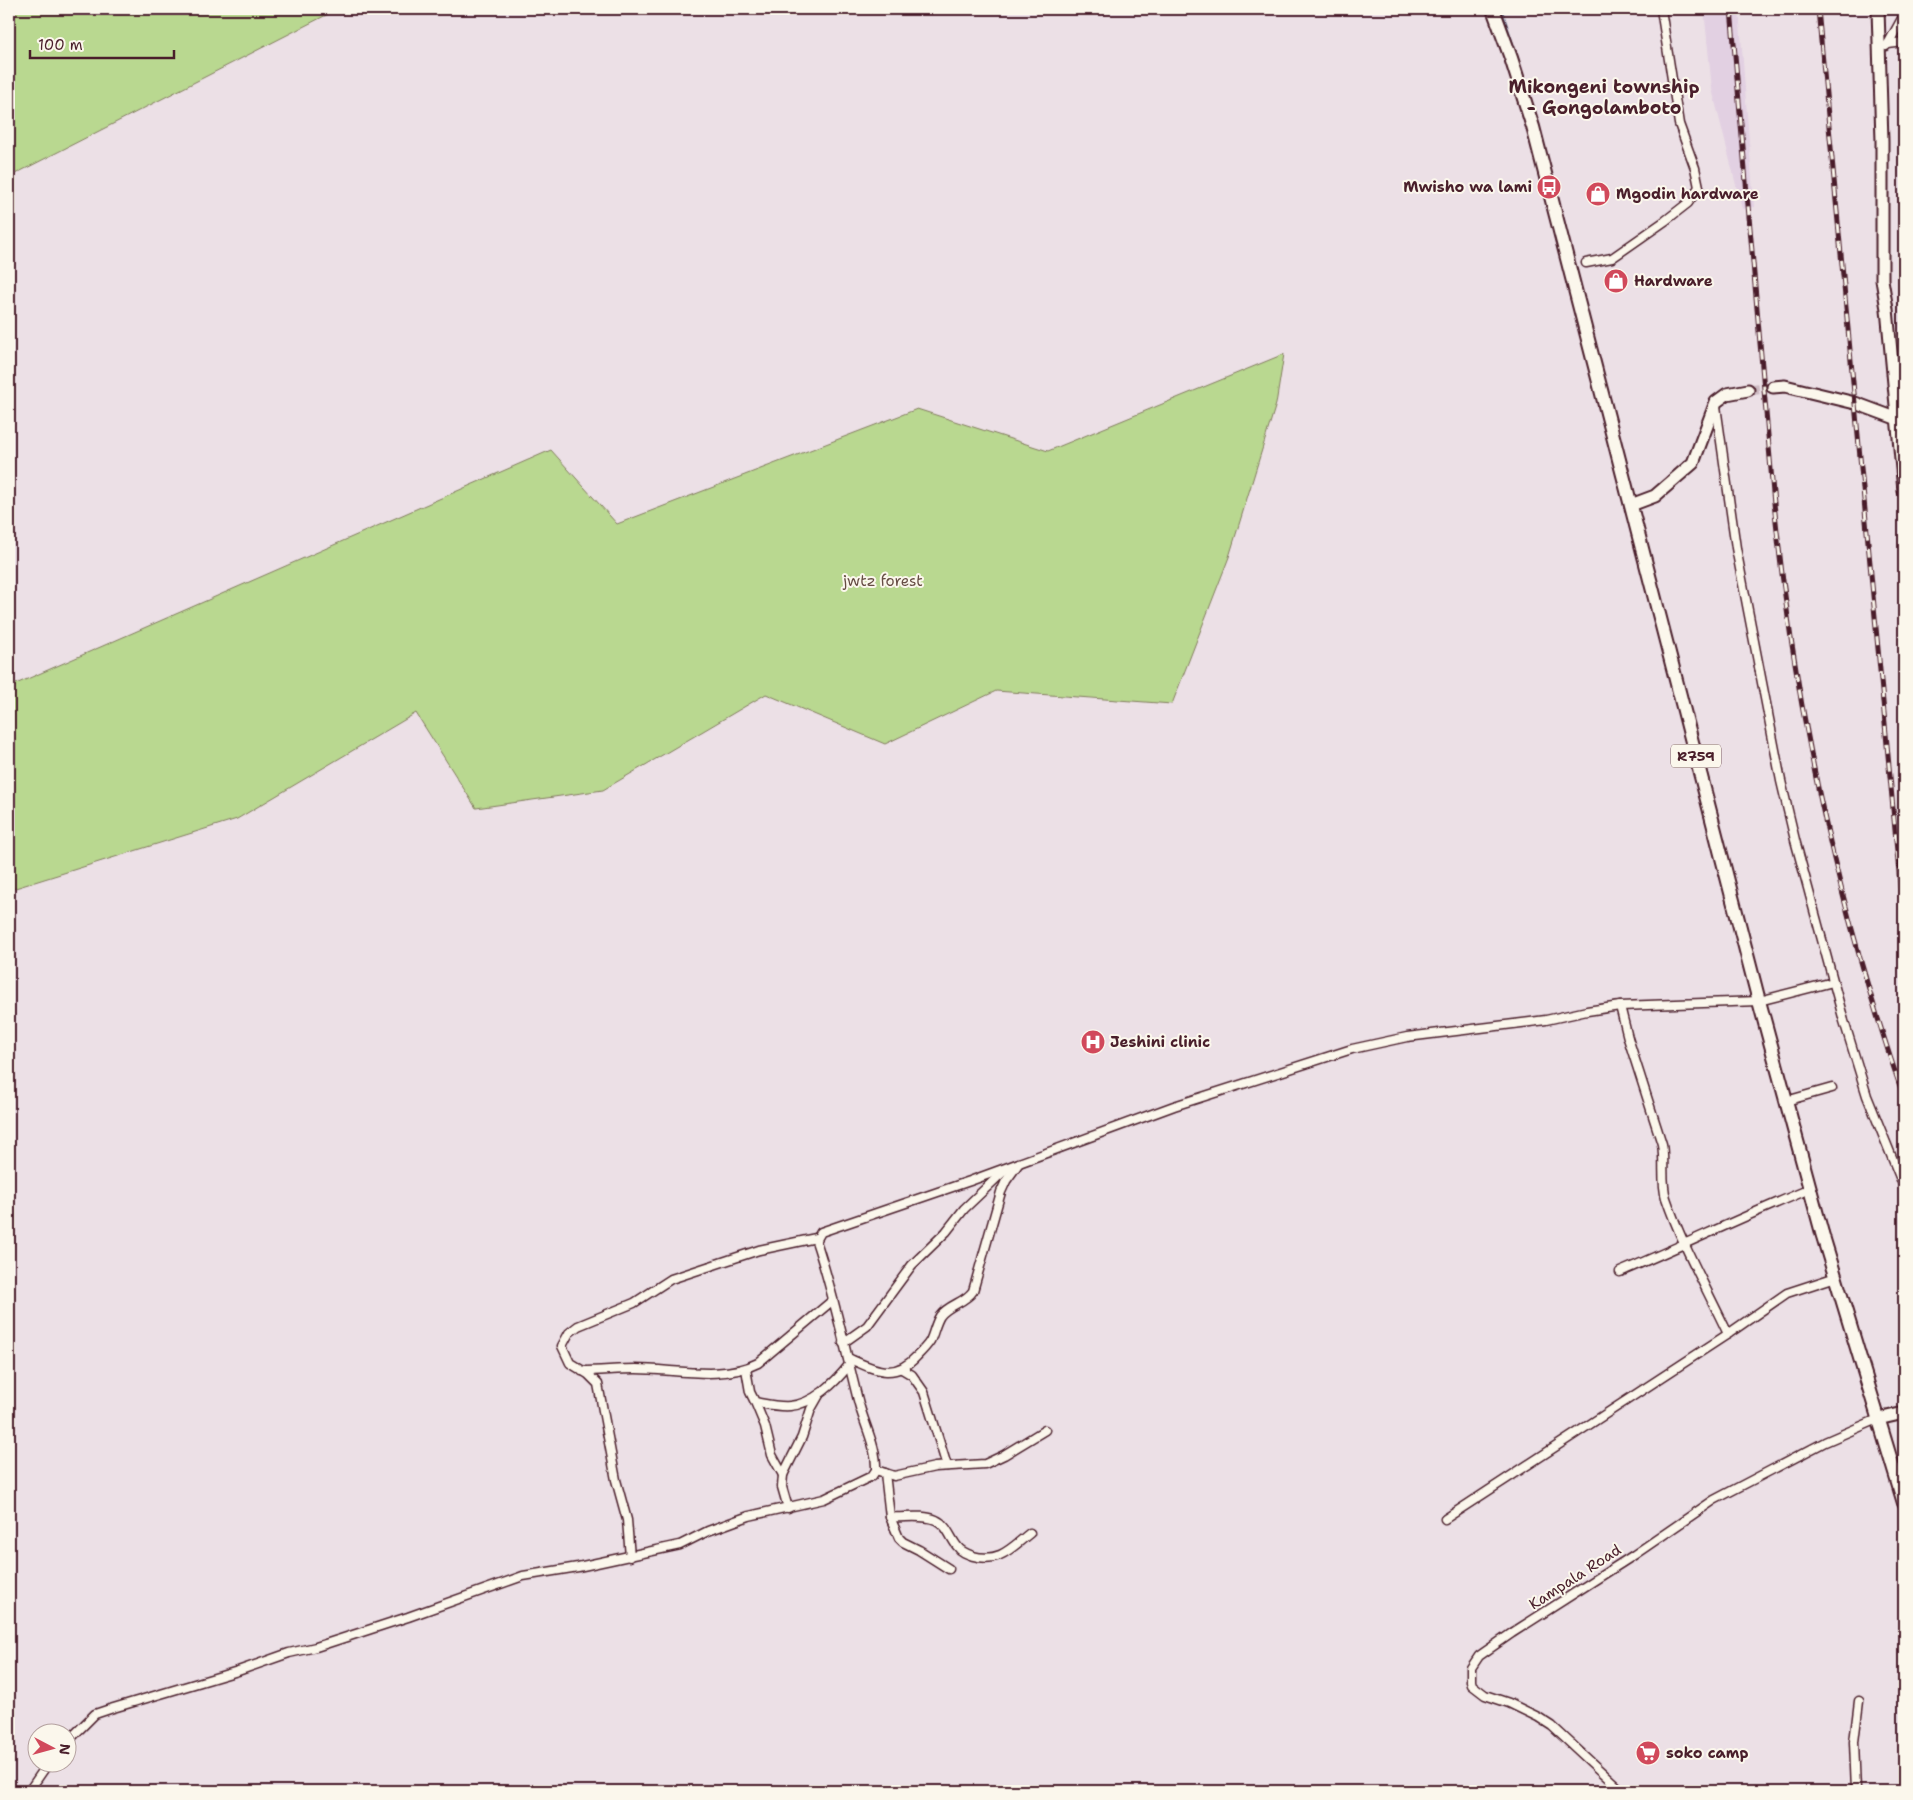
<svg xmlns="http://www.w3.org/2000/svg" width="1913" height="1800" font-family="'Shantell Sans',sans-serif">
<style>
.built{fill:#e2d0e2}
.green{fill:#b9d890;stroke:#827c5e}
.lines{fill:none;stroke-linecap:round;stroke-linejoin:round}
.stream{stroke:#70839e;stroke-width:3}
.secondary-tunnel{stroke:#ccb9c1;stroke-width:11;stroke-dasharray:11 5.5;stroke-linecap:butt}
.street-casing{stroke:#4a1f2b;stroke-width:11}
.secondary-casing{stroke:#4a1f2b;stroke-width:15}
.primary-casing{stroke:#4a1f2b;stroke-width:16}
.street{stroke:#fbf7ec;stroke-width:8}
.secondary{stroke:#fbf7ec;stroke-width:11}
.primary{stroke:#fbf7ec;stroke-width:12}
.rail-casing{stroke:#4a1f2b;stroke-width:5}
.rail{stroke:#fbf7ec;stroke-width:3;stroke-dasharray:9;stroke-linecap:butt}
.labels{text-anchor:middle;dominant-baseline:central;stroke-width:4;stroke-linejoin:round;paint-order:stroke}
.shield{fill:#fbf7ec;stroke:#7f6065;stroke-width:1}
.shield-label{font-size:14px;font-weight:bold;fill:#4a1f2b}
.poi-label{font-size:15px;font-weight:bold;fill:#4a1f2b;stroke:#fbf7ec;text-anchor:start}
.park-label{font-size:15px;fill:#664d44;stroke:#fbf7ec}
.street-label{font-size:15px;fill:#4a1f2b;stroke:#fbf7ec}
.quarter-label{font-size:18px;font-weight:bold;fill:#4a1f2b;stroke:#fbf7ec}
</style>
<rect width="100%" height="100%" fill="#ece0e6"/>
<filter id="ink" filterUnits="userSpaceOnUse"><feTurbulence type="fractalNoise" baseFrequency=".02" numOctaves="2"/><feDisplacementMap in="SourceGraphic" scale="10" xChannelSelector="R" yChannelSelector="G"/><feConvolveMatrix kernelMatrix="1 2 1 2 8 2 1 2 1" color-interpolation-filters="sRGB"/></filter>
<g filter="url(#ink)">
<polygon class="built" points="1704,9 1739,9 1754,207 1742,209 1712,89"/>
<g class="green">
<polygon points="9,9 338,9 9,177"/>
<polygon points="1284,354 1276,404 1229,557 1172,704 996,691 885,744 766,694 603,790 476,808 416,713 237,819 9,890 9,687 551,450 617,524 917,409 1048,451"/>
</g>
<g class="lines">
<polyline class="stream" points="1501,9 1518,60"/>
<polyline class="secondary-tunnel" points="1748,390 1773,387"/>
<defs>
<g id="street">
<polyline points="1888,44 1904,15"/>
<polyline points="1886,46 1888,44 1904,42"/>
<polyline points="1586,263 1612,258 1665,221 1688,203 1699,187 1695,168 1679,124 1661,9"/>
<polyline points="1716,406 1736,548 1781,781 1795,840 1844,1021 1867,1096 1904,1187"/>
<path d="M1620 1006 1628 1038 1662 1144C1665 1162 1661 1181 1666 1198 1682 1245 1707 1289 1728 1334"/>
<polyline points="1786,1101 1832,1088"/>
<path d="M1620 1272C1684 1245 1746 1215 1810 1189"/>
<polyline points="843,1343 867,1326 912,1265 946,1232 964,1209 1006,1169"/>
<path d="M848 1358C875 1370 894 1381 917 1356 922 1351 927 1346 930 1341 934 1333 935 1324 940 1316 949 1304 965 1303 973 1291L1001 1192 1006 1181 1019 1163"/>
<path d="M746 1369 750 1392 755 1402C766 1404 778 1407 790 1406 813 1404 835 1383 849 1365"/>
<polyline points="902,1369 912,1375 924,1392 947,1466"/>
<path d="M582 1371C600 1371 618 1369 636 1369 674 1369 723 1381 758 1363L833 1300"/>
<polyline points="755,1402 765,1426 772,1455 783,1475"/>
<polyline points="876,1470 894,1476 935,1467 985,1464 1004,1455 1045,1430"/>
<polyline points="885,1473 890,1517 899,1538 903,1542 919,1550 949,1569"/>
<polyline points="788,1508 782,1487 783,1475 802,1437 811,1409 819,1395"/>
<path d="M890 1517C904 1518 923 1514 936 1520 947 1525 950 1537 957 1546 961 1552 967 1554 973 1556 1000 1563 1011 1548 1030 1533"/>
<polyline points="1445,1519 1728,1334 1787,1293 1836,1277"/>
<polyline points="630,1557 627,1520 616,1480 598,1384 588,1374 570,1363 562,1346 569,1333 578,1326 634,1303 671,1279 759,1250 816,1238"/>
<path d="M68 1741 95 1714 110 1709 238 1671 289 1653 316 1647 408 1617 523 1576 578 1567 680 1545 708 1531 749 1516 824 1499 872 1476 876 1470C877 1448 865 1426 859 1404 845 1350 834 1294 816 1241L821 1232 970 1181 1174 1106 1352 1049 1407 1037 1546 1020 1587 1011 1620 1006 1759 1001 1833 982"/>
<polyline points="29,1791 49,1762"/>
<polyline points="1622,1791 1552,1726 1538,1717 1509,1703 1485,1695 1472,1685 1471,1681 1471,1668 1479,1656 1512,1633 1634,1555 1714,1500 1825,1442 1878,1419"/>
<polyline points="1856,1791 1854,1742 1859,1701"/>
</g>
<g id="secondary">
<polyline points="1878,9 1882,141 1882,280 1887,309 1904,491"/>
<polyline points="1773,387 1785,386 1855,403 1898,419"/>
<polyline points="1631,505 1655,496 1693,463 1716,402 1727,394 1748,390"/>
<polyline points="1878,1419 1904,1413"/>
</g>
<polyline id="primary" points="1493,9 1511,58 1533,127 1759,1001 1822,1233 1904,1503"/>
</defs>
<use href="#street" class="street-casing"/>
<use href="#secondary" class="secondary-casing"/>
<use href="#primary" class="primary-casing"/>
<use href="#street" class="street"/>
<use href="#secondary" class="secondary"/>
<use href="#primary" class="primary"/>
<defs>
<g id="rail">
<path d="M1731 9 1773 493C1793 700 1836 902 1904 1098"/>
<polyline points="1818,9 1904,926"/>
</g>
</defs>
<use href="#rail" class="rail-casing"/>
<use href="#rail" class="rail"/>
</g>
</g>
<defs>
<symbol id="bus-disc" viewBox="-11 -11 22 22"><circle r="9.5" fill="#d1495b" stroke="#fbf7ec"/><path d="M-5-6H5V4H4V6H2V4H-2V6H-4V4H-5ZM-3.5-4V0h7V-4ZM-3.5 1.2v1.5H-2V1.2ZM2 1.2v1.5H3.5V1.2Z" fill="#fff"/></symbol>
<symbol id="shop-disc" viewBox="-11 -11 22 22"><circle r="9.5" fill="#d1495b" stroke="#fbf7ec"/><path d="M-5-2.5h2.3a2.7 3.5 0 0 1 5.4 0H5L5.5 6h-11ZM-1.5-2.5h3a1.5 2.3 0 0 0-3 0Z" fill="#fff"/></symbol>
<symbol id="hospital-disc" viewBox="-11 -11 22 22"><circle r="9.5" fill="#d1495b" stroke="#fbf7ec"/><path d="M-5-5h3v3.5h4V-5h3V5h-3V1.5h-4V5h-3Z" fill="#fff"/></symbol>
<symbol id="supermarket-disc" viewBox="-11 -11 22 22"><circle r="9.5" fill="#d1495b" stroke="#fbf7ec"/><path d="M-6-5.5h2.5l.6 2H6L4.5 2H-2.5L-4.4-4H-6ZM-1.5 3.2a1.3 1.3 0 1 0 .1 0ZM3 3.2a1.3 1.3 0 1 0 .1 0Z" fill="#fff"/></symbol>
</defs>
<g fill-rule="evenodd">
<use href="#bus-disc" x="1535" y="173" width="28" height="28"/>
<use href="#shop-disc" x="1584" y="180" width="28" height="28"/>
<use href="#shop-disc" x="1602" y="267" width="28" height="28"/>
<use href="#hospital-disc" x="1079" y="1028" width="28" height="28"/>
<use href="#supermarket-disc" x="1634" y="1739" width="28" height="28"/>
</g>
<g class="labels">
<rect class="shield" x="1671" y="744.5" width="50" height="23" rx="4"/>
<g class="shield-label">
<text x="1696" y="756">R759</text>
</g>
<g class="poi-label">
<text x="1532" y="187" text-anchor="end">Mwisho wa lami</text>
<text x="1616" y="194">Mgodin hardware</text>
<text x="1634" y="281">Hardware</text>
<text x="1110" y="1042">Jeshini clinic</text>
<text x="1666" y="1753">soko camp</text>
</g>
<g class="park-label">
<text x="883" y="581">jwtz forest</text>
</g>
<g class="street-label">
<text transform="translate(1575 1577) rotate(-33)">Kampala Road</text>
</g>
<g class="quarter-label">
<text x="1604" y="87">Mikongeni township<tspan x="1604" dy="21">- Gongolamboto</tspan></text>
</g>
</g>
<rect width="1913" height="1800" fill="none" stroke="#fbf7ec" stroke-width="30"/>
<rect x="15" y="15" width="1883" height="1770" fill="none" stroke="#4a1f2b" stroke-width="2" filter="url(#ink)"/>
<g transform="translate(52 1748) rotate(96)"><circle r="24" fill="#fbf7ec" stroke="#b4a19f"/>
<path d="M0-4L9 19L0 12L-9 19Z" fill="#d1495b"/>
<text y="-8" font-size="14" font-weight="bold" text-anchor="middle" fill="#4a1f2b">N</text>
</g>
<path d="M30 50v8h144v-8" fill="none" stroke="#4a1f2b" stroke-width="2.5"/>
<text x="38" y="50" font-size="15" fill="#4a1f2b" stroke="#fbf7ec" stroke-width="4" paint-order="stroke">100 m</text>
</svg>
